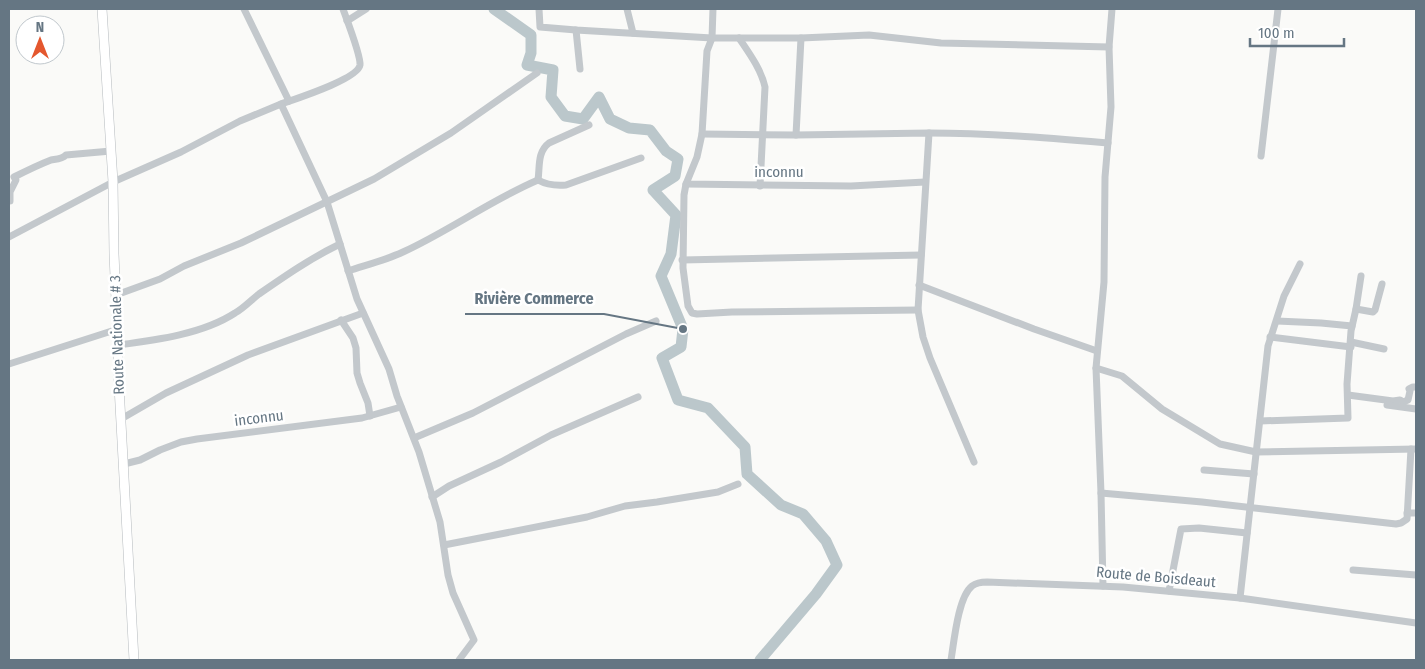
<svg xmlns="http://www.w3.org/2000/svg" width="1425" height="669" font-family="'Fira Sans Condensed',sans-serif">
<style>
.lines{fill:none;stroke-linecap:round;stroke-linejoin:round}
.river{stroke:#bbc7cb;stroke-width:11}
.major-casing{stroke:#b5babe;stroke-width:10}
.minor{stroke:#c3c8cc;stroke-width:7}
.major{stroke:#fff;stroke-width:9}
.labels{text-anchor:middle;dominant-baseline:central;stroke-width:5;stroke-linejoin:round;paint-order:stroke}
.street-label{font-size:15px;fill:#657683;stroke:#fff}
.leader{fill:none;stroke:#657683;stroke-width:2}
.callout-dot{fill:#657683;stroke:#fff;stroke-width:2}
.callout-label{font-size:16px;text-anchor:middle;font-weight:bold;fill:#657683;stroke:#fff;stroke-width:5;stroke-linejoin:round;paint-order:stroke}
</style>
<rect width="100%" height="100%" fill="#fafaf8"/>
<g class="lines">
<polyline class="river" points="494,9 531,35 531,53 527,65 553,70 551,97 565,116 583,119 599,97 610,119 629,128 650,130 666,151 678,159 675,176 653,190 676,215 671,254 661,276 683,329 681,347 662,358 678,400 708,408 745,447 747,474 781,505 803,514 826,541 837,565 816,594 760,660"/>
<defs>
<polyline id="major" points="102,9 113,182 114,254 118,345 118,368 134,660"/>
</defs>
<use href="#major" class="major-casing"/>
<g class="minor">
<polyline points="244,9 289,101"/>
<polyline points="539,9 540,27 576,30 712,38 801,38 869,35 941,43 1109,47"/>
<polyline points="627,9 633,33"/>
<polyline points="713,9 712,38 707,51 702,134 697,157 686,184 851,186 925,182"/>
<polyline points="347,21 366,9"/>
<polyline points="576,30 580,69"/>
<path d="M739 38C749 53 761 69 765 87L760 186"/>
<polyline points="801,38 796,135 929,133 918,310 923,337 930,358 974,462"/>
<path d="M281 104C295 99 358 79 360 65 361 56 347 20 343 9"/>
<path d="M929 133C989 133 1048 138 1108 143"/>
<polyline points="702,134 796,135"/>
<polyline points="1261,156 1278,9"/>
<path d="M538 180C540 167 537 152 549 143L589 125"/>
<polyline points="686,184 684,195 683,268 688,306 692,313 697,314 732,312 918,310"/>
<path d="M10 201V192L16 180 14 177C26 171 38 165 51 160 57 159 62 159 66 155L111 151"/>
<polyline points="9,237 113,182 181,152 240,121 281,104 327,202 357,299 389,369 397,396 419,452 440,522 448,575 453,593 474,640 459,660"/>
<polyline points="682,260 921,255"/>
<path d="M348 271C366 265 386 260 403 252 449 231 491 200 538 180 547 185 555 186 566 185L641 158"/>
<polyline points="919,285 1034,329 1097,351"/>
<polyline points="116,295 160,279 184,266 241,243 374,179 451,133 537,73"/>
<polyline points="1356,309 1373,312 1375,310 1382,284"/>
<polyline points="341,320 353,338 356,348 357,373 360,383 368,403 370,416"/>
<polyline points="1277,321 1321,323 1352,326"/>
<polyline points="1270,337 1351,347"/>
<polyline points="1351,342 1384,349"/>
<path d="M118 345C156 340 203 334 235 313 244 308 251 300 259 294 285 276 311 258 340 244"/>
<polyline points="9,364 118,329"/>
<polyline points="1096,368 1122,376 1162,409 1220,444 1256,452 1416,449"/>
<polyline points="1348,395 1393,401 1400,400 1403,402 1408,400 1410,391 1409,389 1413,387 1416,387"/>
<polyline points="1387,405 1416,409"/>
<polyline points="121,419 166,393 248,355 363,313"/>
<polyline points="1260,421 1348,418 1347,384 1351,331 1356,309 1361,276"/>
<polyline points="414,438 473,413 626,334 656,321"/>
<polyline points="124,464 140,460 160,450 181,442 197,439 362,418 401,407"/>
<polyline points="1204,470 1254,474"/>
<polyline points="1101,493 1202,502 1396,524 1401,523 1407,519 1411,449"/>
<polyline points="432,497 449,486 501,462 551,435 638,397"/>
<polyline points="1407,513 1416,513"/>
<polyline points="444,545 587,517 625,506 657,502 718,492 738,484"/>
<polyline points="1353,570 1416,575"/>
<polyline points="1103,586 1101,493 1096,368 1104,282 1105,177 1111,107 1109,47 1112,9"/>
<polyline points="1169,591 1181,529 1199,528 1247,533"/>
<polyline points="1240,598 1268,346 1284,296 1300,264"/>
<path d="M951 660C954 642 958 597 972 586 976 583 982 582 987 582L1123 587 1240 598 1416 623"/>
</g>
<use href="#major" class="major"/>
</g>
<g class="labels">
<g class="street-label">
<text x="779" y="172">inconnu</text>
<text transform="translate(117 335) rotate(-92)">Route Nationale # 3</text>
<text transform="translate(259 418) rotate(-7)">inconnu</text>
<text transform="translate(1156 577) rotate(5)">Route de Boisdeaut</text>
</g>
</g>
<path class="leader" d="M683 329L604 314H465"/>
<circle class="callout-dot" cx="683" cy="329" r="5"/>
<g class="callout-label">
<text x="534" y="304">Rivière Commerce</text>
</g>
<rect width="1425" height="669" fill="none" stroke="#657683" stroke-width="20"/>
<g transform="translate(40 40)"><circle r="24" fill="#ffffff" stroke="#c1c8cd"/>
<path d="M0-4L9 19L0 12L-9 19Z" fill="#e4572e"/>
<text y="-8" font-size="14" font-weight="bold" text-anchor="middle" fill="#657683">N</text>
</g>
<path d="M1250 38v8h94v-8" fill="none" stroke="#657683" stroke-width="2.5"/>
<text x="1258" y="38" font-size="15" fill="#657683" stroke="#ffffff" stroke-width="4" paint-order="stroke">100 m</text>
</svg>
